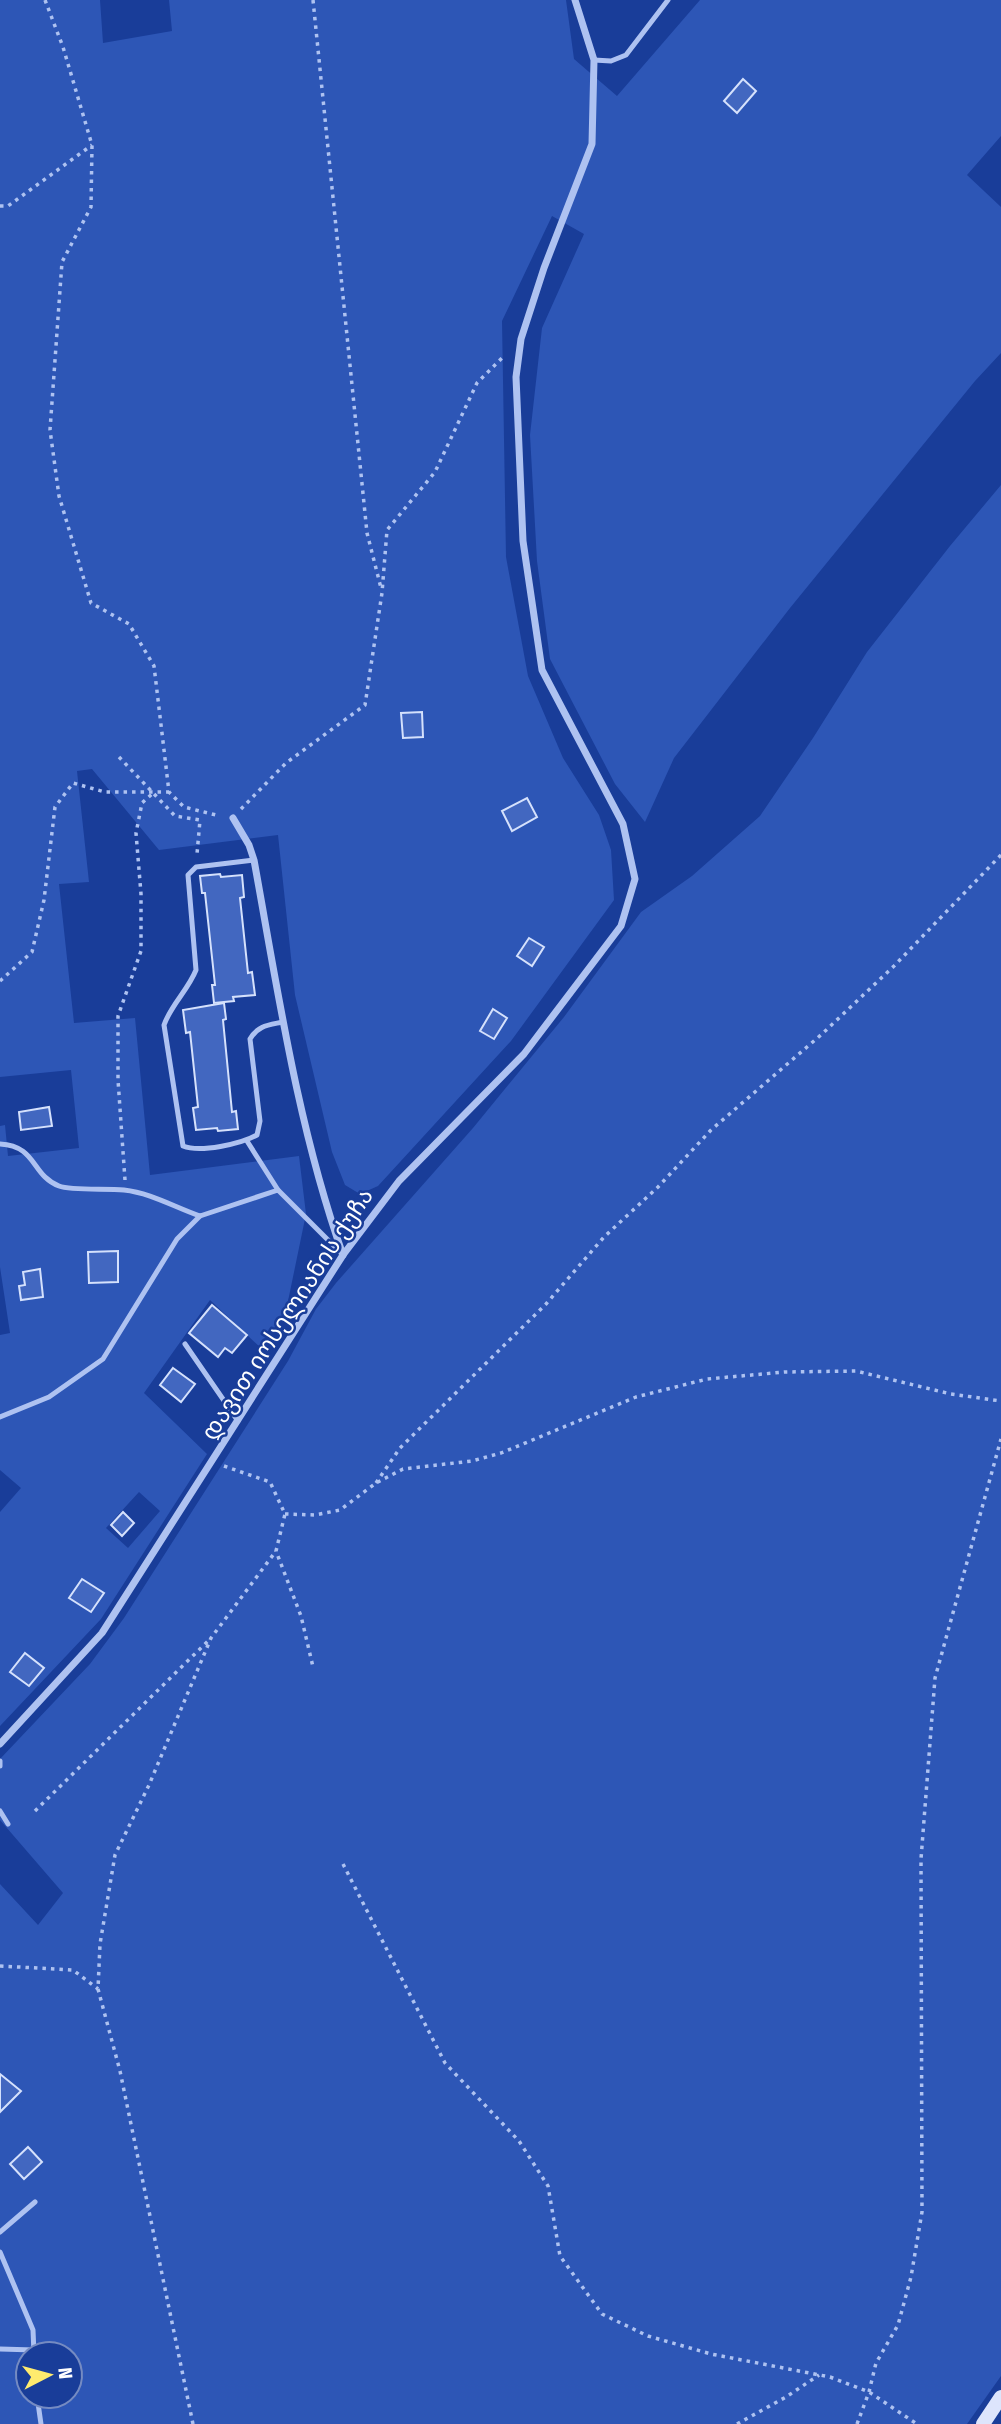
<svg xmlns="http://www.w3.org/2000/svg" width="1001" height="2424" font-family="'Fira Sans Condensed','Noto Sans Georgian',sans-serif">
<style>
.green{fill:#2d56b6;fill-rule:evenodd}
.building{fill:#4267c0;stroke:#d5e1fc;stroke-width:2}
.lines{fill:none;stroke-linecap:round;stroke-linejoin:round}
.path{stroke:#aec2f1;stroke-width:3.5;stroke-dasharray:3.5 5;stroke-linecap:butt}
.service{stroke:#aec2f1;stroke-width:5}
.minor{stroke:#aec2f1;stroke-width:7}
.secondary{stroke:#dde5fc;stroke-width:14}
.labels{text-anchor:middle;dominant-baseline:central;stroke-width:5;stroke-linejoin:round;paint-order:stroke}
.street-label{font-size:23px;fill:#fff;stroke:#193d99}
</style>
<rect width="100%" height="100%" fill="#193d99"/>
<g class="green">
<path d="M0 0H100L103 43 172 31 169 0H566L574 59 617 96 700 0H1001V136L967 175 1001 207V353L975 381 790 608 674 758 645 822 615 784 550 659 537 561 530 435 542 328 584 234 552 216 502 321 506 557 528 676 563 758 599 815 611 850 614 900 511 1041 378 1186 360 1194 345 1185 332 1152 295 995 278 835 159 850 92 769 77 771 89 882 59 884 74 1023 135 1018 150 1175 299 1156 306 1214 287 1306 263 1350 210 1300 144 1393 207 1454 101 1619 0 1726V1512L21 1488 0 1470V1335L10 1333 0 1267V1126L5 1125 8 1156 79 1148 71 1070 0 1077ZM139 1492 160 1511 128 1548 106 1528Z"/>
<path d="M1001 485V2376L967 2424H0V1884L38 1925 63 1893 0 1820V1759L90 1664 124 1618 288 1361 316 1309 336 1283 473 1128 564 1017 641 912 692 876 760 816 813 738 867 652 950 546ZM28 2354H70V2396H28Z"/>
</g>
<g class="building">
<polygon points="743,79 756,91 737,113 724,101"/>
<polygon points="422,712 423,737 403,738 401,713"/>
<polygon points="527,798 537,817 512,831 502,811"/>
<polygon points="220,874 221,877 242,875 244,897 240,898 248,973 252,972 255,995 233,997 234,1001 214,1003 212,985 215,985 205,893 202,893 200,876"/>
<polygon points="529,938 544,947 532,966 517,956"/>
<polygon points="224,1003 226,1019 223,1020 232,1112 236,1111 238,1129 218,1131 217,1128 196,1130 193,1108 198,1107 190,1032 186,1033 183,1010"/>
<polygon points="493,1009 507,1018 494,1039 480,1031"/>
<polygon points="49,1107 52,1126 21,1130 19,1112"/>
<polygon points="118,1251 118,1282 89,1283 88,1252"/>
<polygon points="40,1269 43,1297 21,1300 19,1286 25,1285 23,1272"/>
<polygon points="212,1305 247,1335 232,1353 225,1348 218,1357 189,1333"/>
<polygon points="173,1368 195,1384 181,1402 160,1385"/>
<polygon points="123,1512 134,1523 122,1536 111,1525"/>
<polygon points="82,1579 104,1593 91,1612 69,1598"/>
<polygon points="25,1653 44,1668 29,1686 10,1672"/>
<polygon points="0,2074 21,2091 0,2112"/>
<polygon points="28,2147 42,2162 24,2179 10,2164"/>
</g>
<g class="lines">
<g class="path">
<polyline points="45,0 63,47 92,145 91,207 62,262 50,430 59,496 91,603 129,624 154,666 169,792 184,807 220,816"/>
<polyline points="313,0 367,533 381,588"/>
<polyline points="0,206 8,206 92,145"/>
<polyline points="119,757 175,816 200,820 197,854"/>
<polyline points="241,809 286,763 365,705 382,593 387,530 435,472 477,383 505,355"/>
<polyline points="0,981 32,952 44,900 55,807 73,783 105,792 169,792"/>
<polyline points="125,1180 118,1080 118,1016 141,951 141,894 136,833 142,803 153,793"/>
<polyline points="224,1466 270,1482 285,1514 276,1551 301,1616 313,1667"/>
<polyline points="376,1483 400,1448 546,1304 604,1237 658,1187 711,1130 822,1034 894,966 1001,855"/>
<polyline points="285,1514 315,1515 340,1510 376,1483 403,1469 472,1461 501,1453 636,1397 707,1379 785,1372 856,1371 951,1394 1001,1401"/>
<polyline points="35,1811 210,1639"/>
<polyline points="343,1864 445,2063 519,2141 548,2186 560,2256 602,2314 648,2336 711,2354 830,2377 869,2392 917,2424"/>
<polyline points="0,1966 73,1970 98,1989"/>
<polyline points="193,2424 120,2071 98,1989 100,1944 115,1855 149,1785 211,1638 276,1551"/>
<polyline points="737,2424 786,2397 819,2375"/>
<polyline points="857,2424 869,2392 876,2363 898,2325 911,2277 922,2212 921,1859 935,1678 1001,1439"/>
</g>
<g class="service">
<polyline points="594,60 611,61 626,55 668,0"/>
<path d="M254 860 196 867 188 875 196 970C188 990 171 1005 164 1025L183 1146C200 1153 241 1144 257 1135L260 1121 250 1039C258 1025 269 1025 283 1022"/>
<polyline points="247,1141 278,1190"/>
<path d="M0 1144C37 1146 31 1175 59 1186 72 1191 107 1188 124 1190 151 1193 174 1207 200 1216L278 1190 341 1253"/>
<polyline points="185,1344 238,1421"/>
<polyline points="0,1417 49,1397 103,1359 177,1239 200,1216"/>
<polyline points="0,1761 0,1766"/>
<polyline points="0,1811 8,1824"/>
<polyline points="0,2232 35,2202"/>
<polyline points="0,2252 33,2330 34,2354"/>
<polyline points="0,2349 34,2350"/>
<polyline points="37,2396 41,2424"/>
</g>
<g class="minor">
<path d="M233 818 249 845 254 860C278 992 298 1128 343 1255"/>
<polyline points="0,1744 102,1633 343,1255 399,1181 524,1054 621,926 635,879 623,824 542,670 523,541 516,377 521,339 544,268 592,144 594,60 575,0"/>
</g>
<polyline class="secondary" points="983,2424 1001,2397"/>
</g>
<g class="labels">
<g class="street-label">
<text transform="translate(287 1314) rotate(-57)">დავით იოსელიანის ქუჩა</text>
</g>
</g>
<g transform="translate(49 2375) rotate(84)"><circle r="33" fill="#193d99" stroke="#758bc2" stroke-width="2"/>
<path d="M0-5L12 26L0 18L-12 26Z" fill="#ffeb6e"/>
<text y="-10" font-size="19" font-weight="bold" text-anchor="middle" fill="#ffffff">N</text>
</g>
</svg>
